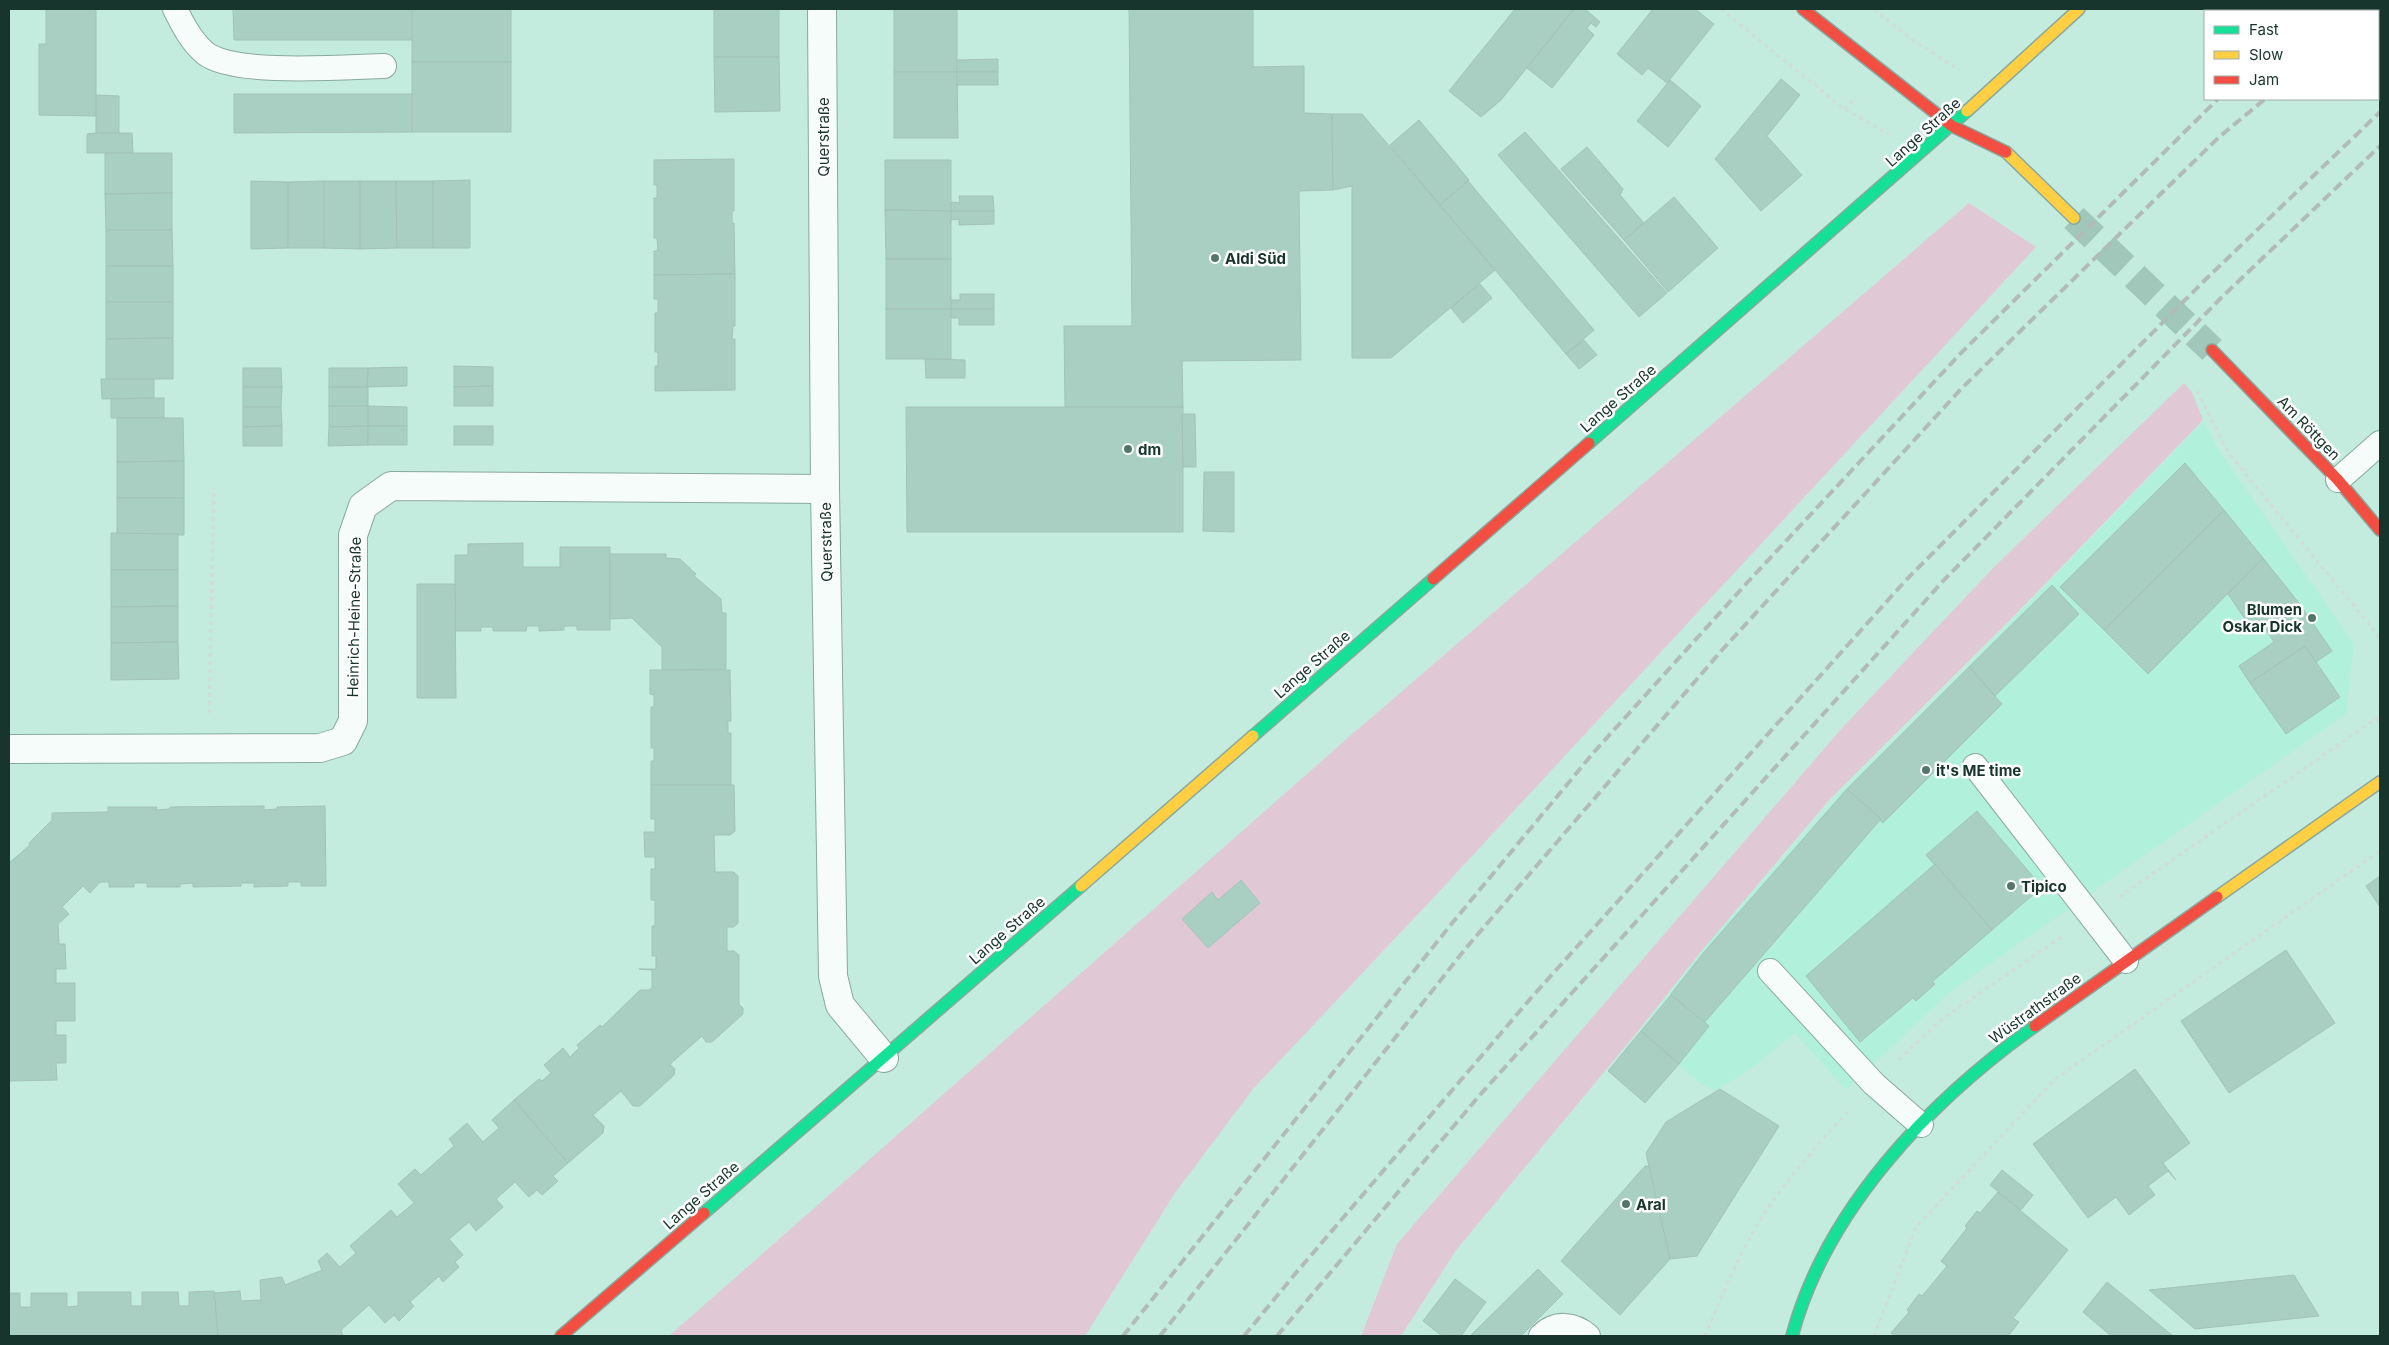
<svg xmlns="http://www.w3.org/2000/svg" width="2389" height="1345" font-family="Inter,sans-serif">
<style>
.built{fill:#b1f0db}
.green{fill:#e0c9d5}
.building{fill:#a9cfc2;stroke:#a3c2b8}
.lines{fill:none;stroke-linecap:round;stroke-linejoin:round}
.secondary-tunnel{stroke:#a1c7ba;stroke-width:28;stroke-dasharray:28 14;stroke-linecap:butt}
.lane-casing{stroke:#89a89e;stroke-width:26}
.street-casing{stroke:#89a89e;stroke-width:30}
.fast-casing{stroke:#89a89e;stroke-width:14}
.slow-casing{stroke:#89a89e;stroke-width:14}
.jam-casing{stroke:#89a89e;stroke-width:14}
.path{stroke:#d0ddd8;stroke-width:3;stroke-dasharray:4 4;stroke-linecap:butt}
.lane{stroke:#f6fcfa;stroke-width:24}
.street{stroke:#f6fcfa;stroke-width:28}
.fast{stroke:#16e098;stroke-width:11}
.slow{stroke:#ffcf43;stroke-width:11}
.jam{stroke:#f24e42;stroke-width:11}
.rail{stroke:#b1bbb8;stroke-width:4;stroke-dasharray:10 5;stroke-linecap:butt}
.poi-dot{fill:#54756a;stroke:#fff;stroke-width:2}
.labels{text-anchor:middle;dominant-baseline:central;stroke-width:5;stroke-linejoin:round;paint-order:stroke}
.street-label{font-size:15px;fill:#17352c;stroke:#fff}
.poi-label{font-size:15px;font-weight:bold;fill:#17352c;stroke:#fff;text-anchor:start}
</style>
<rect width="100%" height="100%" fill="#c4ecde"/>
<polygon class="built" points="2204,421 2216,446 2354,644 2346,714 1950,992 1846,1090 1795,1033 1752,1068 1715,1091 1701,1084 1640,1031 1706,946 1844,789 1968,666"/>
<g class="green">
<polygon points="1969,203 2036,247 1436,895 1253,1089 1175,1193 1085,1336 669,1336 1350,736"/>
<polygon points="2184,383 2192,392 2203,420 2017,613 1830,799 1699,954 1639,1030 1457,1249 1401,1336 1361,1336 1397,1244 1842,728 1993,568"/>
</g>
<g class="building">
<polygon points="46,9 96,9 96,116 39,115 39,44 46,44"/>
<polygon points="233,9 412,9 412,40 234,40"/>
<rect x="412" y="9" width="99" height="53"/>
<rect x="714" y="9" width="65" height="48"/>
<rect x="894" y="9" width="63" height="63"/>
<polygon points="1129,9 1253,9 1253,67 1304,66 1304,113 1332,114 1333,190 1299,191 1301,360 1182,361 1183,407 1065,407 1064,326 1132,326"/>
<polygon points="1515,9 1574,9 1501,100 1481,117 1449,91"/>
<polygon points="1574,9 1585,9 1600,22 1596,27 1591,23 1587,28 1594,35 1552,88 1527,68"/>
<polygon points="1653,9 1695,9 1714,24 1667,83 1648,68 1642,75 1617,54"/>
<polygon points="714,57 779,57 780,111 715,112"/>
<polygon points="998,59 998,72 957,72 957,60"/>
<rect x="412" y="62" width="99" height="70"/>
<polygon points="894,72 957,72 958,138 894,138"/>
<rect x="957" y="72" width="41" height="13"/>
<polygon points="1781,79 1800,95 1767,136 1802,175 1761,211 1715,159"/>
<polygon points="1670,80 1701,106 1668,147 1637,121"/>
<polygon points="234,94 412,94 412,132 234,133"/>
<polygon points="96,95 119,96 119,133 96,133"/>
<polygon points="1332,114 1362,114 1495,270 1391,358 1352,358 1352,186 1333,190"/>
<polygon points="1419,120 1469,180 1440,205 1390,145"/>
<polygon points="1525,132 1667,293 1639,317 1498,155"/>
<polygon points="96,133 132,133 133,153 87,153 87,134"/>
<polygon points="1587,147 1623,189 1620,195 1644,223 1624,240 1561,169"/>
<polygon points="105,153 172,153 172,193 105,194"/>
<polygon points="734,159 734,211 732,211 732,224 734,223 735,274 654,275 654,251 658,251 657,238 654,238 654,198 657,198 657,185 654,185 654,160"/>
<polygon points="885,160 951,160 951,211 885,210"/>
<polygon points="470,180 470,248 433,248 433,181"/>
<polygon points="251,181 288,182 288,248 251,249"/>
<polygon points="324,181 324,248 288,248 288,182"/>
<polygon points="324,181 360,181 360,249 324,248"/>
<polygon points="360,181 396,181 397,248 360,249"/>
<polygon points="396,181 433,181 433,248 397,248"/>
<polygon points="1468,181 1594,330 1566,354 1440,205"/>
<polygon points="172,193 172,230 106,230 105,194"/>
<polygon points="959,196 993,196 994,211 951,211 951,202 960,203"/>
<polygon points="1674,197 1718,248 1668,292 1624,240"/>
<polygon points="885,210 951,211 951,259 886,259"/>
<polygon points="951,211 994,211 994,224 959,225 959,219 951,220"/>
<polygon points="106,230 172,230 173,266 106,266"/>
<rect x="886" y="259" width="65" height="50"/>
<rect x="106" y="266" width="67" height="36"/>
<polygon points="735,274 735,326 733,326 732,339 735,339 735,390 655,391 655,366 658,366 658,352 655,352 655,313 658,313 658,299 654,299 654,275"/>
<polygon points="1480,284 1492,298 1463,323 1451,308"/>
<polygon points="960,294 994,294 994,309 951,309 951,300 960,300"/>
<polygon points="106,302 173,302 173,338 106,339"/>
<rect x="886" y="309" width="65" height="50"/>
<polygon points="951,309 994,309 994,325 959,325 959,318 951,318"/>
<polygon points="173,338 173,379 106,379 106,339"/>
<polygon points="1584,340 1597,355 1579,369 1566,354"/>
<polygon points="925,359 965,360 965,378 926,378"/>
<polygon points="454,366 493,367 493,386 454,387"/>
<polygon points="407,367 407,386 367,387 368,368"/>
<polygon points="243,368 281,368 282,387 243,387"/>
<polygon points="329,368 368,368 367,387 329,387"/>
<polygon points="101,379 154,379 154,398 102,399"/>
<polygon points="493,386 493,406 454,406 454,387"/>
<polygon points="243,387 282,387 281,407 243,407"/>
<rect x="329" y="387" width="39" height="19"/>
<polygon points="154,398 164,398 164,418 111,418 111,399"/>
<polygon points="329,406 368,406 368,426 329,427"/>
<polygon points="368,406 407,407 407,426 368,426"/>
<polygon points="243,407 281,407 282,426 243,427"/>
<polygon points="906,407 1183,407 1183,532 907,532"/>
<polygon points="1182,414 1195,414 1196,467 1183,467"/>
<polygon points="117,418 183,418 184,461 117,462"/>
<polygon points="282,426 282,446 243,446 243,427"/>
<polygon points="368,426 368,445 328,446 329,427"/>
<rect x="368" y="426" width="39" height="19"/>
<rect x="454" y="426" width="39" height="19"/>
<polygon points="184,461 184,498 117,498 117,462"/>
<polygon points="2185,463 2224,510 2104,630 2060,587"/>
<polygon points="1204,472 1234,472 1234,532 1203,531"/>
<polygon points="117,498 184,498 184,535 117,534"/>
<polygon points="2224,510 2263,558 2148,674 2104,630"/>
<polygon points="111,533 178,534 178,570 111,570"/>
<polygon points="523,543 523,567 560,567 560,547 610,547 610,630 577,630 577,626 564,626 564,630 539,631 539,626 527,626 526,631 493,631 493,627 481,627 481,631 455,631 455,555 468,555 468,544"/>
<polygon points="610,554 666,554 666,558 680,559 696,574 694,576 721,599 722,613 726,613 726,669 662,670 662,647 632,618 610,619"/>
<polygon points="2263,558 2299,603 2255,634 2228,594"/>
<polygon points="111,570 178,570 178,606 111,607"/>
<polygon points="417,584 455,584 456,698 417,698"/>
<polygon points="2052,585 2079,614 1995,696 1969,667"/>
<polygon points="2299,603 2332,651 2316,662 2305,646 2250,683 2239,666 2274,642 2264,627"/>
<polygon points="178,606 178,642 111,643 111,607"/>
<polygon points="178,642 179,679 111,680 111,643"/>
<polygon points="2305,646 2340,697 2286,734 2250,683"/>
<polygon points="1969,667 2002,704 1883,823 1847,789"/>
<polygon points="650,670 730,670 731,721 728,721 728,733 731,733 731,785 651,785 651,761 654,761 654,748 651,748 651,707 654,707 654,695 650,694"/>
<polygon points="651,785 734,785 735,831 730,835 714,835 715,872 734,872 738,876 738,923 734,927 727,927 727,951 734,951 739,955 739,1004 743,1008 743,1014 712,1042 706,1042 702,1036 670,1064 675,1069 674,1075 640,1106 633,1106 621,1091 593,1115 604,1126 603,1133 568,1163 514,1100 539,1079 542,1081 551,1073 544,1065 563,1048 570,1057 579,1048 577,1045 600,1025 602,1027 640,990 649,990 652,988 652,970 639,969 656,969 656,956 652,956 652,926 655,926 655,900 651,900 651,869 655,869 655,857 645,857 644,832 655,832 655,819 651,819"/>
<polygon points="1847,789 1881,819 1704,1023 1671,994 1705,951"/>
<polygon points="264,806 264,810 277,809 277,807 325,806 326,886 301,886 301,882 288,882 288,886 254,887 254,883 241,883 241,886 193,887 193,883 180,884 180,887 147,887 147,883 134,883 134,887 109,887 109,882 100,882 90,893 83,886 62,907 69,914 58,924 59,944 65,944 66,969 56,969 56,983 75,983 75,1021 56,1021 56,1035 66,1035 66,1063 56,1063 57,1080 9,1081 9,863 30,845 29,843 52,820 52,813 108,812 108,807 157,807 156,810 170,809 170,807"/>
<polygon points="1977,811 2042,887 1992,930 1926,855"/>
<polygon points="1935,864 1992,930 1932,982 1935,984 1916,1001 1913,998 1860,1042 1806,976"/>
<polygon points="2380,876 2380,907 2366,886"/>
<polygon points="1241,880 1260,903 1208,948 1182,919 1212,892 1218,900"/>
<polygon points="2286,950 2335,1023 2229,1093 2181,1021"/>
<polygon points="1671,995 1709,1026 1679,1064 1641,1031"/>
<polygon points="1641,1031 1679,1064 1645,1103 1608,1071"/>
<polygon points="2135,1069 2190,1143 2163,1163 2176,1180 2168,1171 2148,1186 2155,1195 2129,1215 2116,1197 2088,1218 2033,1144"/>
<polygon points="1720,1089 1779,1126 1697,1256 1670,1259 1646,1153 1666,1122"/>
<polygon points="514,1100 568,1163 553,1176 558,1181 542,1195 537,1190 529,1197 515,1182 496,1199 503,1207 476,1231 469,1222 449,1239 463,1255 455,1262 459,1267 443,1282 439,1276 410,1302 414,1306 399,1321 394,1315 385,1323 369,1305 341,1330 343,1336 218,1336 214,1293 240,1291 241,1301 261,1300 260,1280 282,1277 285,1285 322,1270 318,1261 327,1253 340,1267 356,1253 350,1246 391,1210 397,1217 414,1203 398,1184 415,1169 421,1175 454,1146 449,1139 467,1123 483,1142 499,1128 492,1120"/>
<polygon points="1645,1166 1649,1166 1670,1259 1620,1315 1561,1261"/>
<polygon points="2002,1170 2033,1195 2021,1210 1990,1185"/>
<polygon points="1998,1192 2068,1250 2013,1318 2019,1322 2008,1336 1895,1336 1891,1333 1909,1312 1907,1310 1919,1294 1922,1296 1947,1266 1941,1261 1967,1228 1965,1226 1977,1211 1980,1213"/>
<polygon points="1538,1269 1563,1294 1521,1336 1470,1336"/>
<polygon points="2294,1275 2319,1316 2195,1329 2149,1290"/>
<polygon points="1455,1279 1486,1302 1461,1336 1442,1336 1423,1321"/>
<polygon points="2107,1282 2173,1336 2111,1336 2083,1312"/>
<polygon points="214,1291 218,1336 9,1336 9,1293 20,1293 20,1307 31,1307 31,1293 67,1293 67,1307 78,1306 78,1292 131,1292 131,1306 142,1306 142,1292 178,1292 179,1306 189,1306 189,1292"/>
</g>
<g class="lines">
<polyline class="secondary-tunnel" points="2074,218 2212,350"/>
<defs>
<g id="lane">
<path d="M175 9C183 25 191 41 205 53 234 76 345 67 384 66"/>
<polyline points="2338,480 2380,443"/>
<polyline points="1975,766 2126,961"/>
<polyline points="1770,971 1874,1084 1921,1125"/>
<path d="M1541 1336C1555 1322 1574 1323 1588 1336"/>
</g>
<g id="street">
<polyline points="822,9 825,489 833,976 840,1005 884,1058"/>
<polyline points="9,749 320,748 343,741 353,721 353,535 363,506 391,486 825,489"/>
</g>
<g id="fast">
<polyline points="1589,443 1967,111"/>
<polyline points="1253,736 1433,579"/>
<polyline points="704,1213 1081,886"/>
<path d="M1792 1336C1826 1209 1930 1101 2035 1026"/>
</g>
<g id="slow">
<polyline points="1967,111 2079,9"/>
<polyline points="2006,152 2074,218"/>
<polyline points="1081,886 1253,736"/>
<polyline points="2217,897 2380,782"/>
</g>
<g id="jam">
<polyline points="1803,9 1952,126 2006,152"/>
<polyline points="2212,350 2338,480 2380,530"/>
<polyline points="1433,579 1589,443"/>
<polyline points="2035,1026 2217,897"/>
<polyline points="561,1336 704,1213"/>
</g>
</defs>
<use href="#lane" class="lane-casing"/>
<use href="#street" class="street-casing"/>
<use href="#fast" class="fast-casing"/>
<use href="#slow" class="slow-casing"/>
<use href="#jam" class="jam-casing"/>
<g class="path">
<polyline points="1721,9 1844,109 1889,134"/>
<polyline points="1874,9 1910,38 1959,70"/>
<polyline points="1844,109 1856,97"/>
<polyline points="2197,391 2228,452 2380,638"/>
<polyline points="209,713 214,488"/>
<polyline points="2377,718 2380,724"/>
<polyline points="2119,897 2377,718 2380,712"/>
<polyline points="1899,1060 1942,1019 2063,936"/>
<path d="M1705 1336C1721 1299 1736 1260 1757 1225 1783 1183 1816 1146 1850 1109"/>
<polyline points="1874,1336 1916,1227 2055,1079 2380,851"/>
</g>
<use href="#lane" class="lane"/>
<use href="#street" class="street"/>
<use href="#fast" class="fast"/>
<use href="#slow" class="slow"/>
<use href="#jam" class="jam"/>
<g class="rail">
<polyline points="2309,11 2311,9"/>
<polyline points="2367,11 2369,9"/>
<polyline points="1123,1336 1453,922 1594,752 1745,585 1961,353 2218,99"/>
<polyline points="1160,1336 1466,948 1722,650 1961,389 2218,138 2265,99"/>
<polyline points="1244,1336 1295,1274 1531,998 1907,579 2206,279 2380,112"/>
<polyline points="1277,1336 1479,1096 1944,580 2222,297 2380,146"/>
</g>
</g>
<g class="poi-dot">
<circle cx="1215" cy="258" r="5"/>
<circle cx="1128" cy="449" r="5"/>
<circle cx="2312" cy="618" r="5"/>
<circle cx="1926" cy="770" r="5"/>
<circle cx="2011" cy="886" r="5"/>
<circle cx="1626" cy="1204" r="5"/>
</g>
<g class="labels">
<g class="street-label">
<text transform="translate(1923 132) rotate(-42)">Lange Straße</text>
<text transform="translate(823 137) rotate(-90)">Querstraße</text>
<text transform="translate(1618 398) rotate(-41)">Lange Straße</text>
<text transform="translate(2309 428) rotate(46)">Am Röttgen</text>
<text transform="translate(826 542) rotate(-91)">Querstraße</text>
<text transform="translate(354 617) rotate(-89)">Heinrich-Heine-Straße</text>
<text transform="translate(1312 664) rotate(-41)">Lange Straße</text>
<text transform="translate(1007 930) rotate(-41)">Lange Straße</text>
<text transform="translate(2035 1008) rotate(-36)">Wüstrathstraße</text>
<text transform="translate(701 1195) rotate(-41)">Lange Straße</text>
</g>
<g class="poi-label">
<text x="1225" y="258">Aldi Süd</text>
<text x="1138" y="449">dm</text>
<text x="2302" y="609" text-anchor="end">Blumen<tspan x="2302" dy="17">Oskar Dick</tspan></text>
<text x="1936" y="770">it's ME time</text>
<text x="2021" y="886">Tipico</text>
<text x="1636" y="1204">Aral</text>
</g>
</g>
<rect width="2389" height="1345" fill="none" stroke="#17352c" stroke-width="20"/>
<rect x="2204" y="10" width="175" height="90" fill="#ffffff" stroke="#a2aeab"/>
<rect x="2214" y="26" width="25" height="8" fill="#16e098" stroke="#a2aeab"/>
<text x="2249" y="35" font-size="15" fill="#17352c">Fast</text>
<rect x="2214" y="51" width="25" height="8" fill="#ffcf43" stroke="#a2aeab"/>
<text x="2249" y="60" font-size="15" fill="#17352c">Slow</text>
<rect x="2214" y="76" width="25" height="8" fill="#f24e42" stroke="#a2aeab"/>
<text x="2249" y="85" font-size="15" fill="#17352c">Jam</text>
</svg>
